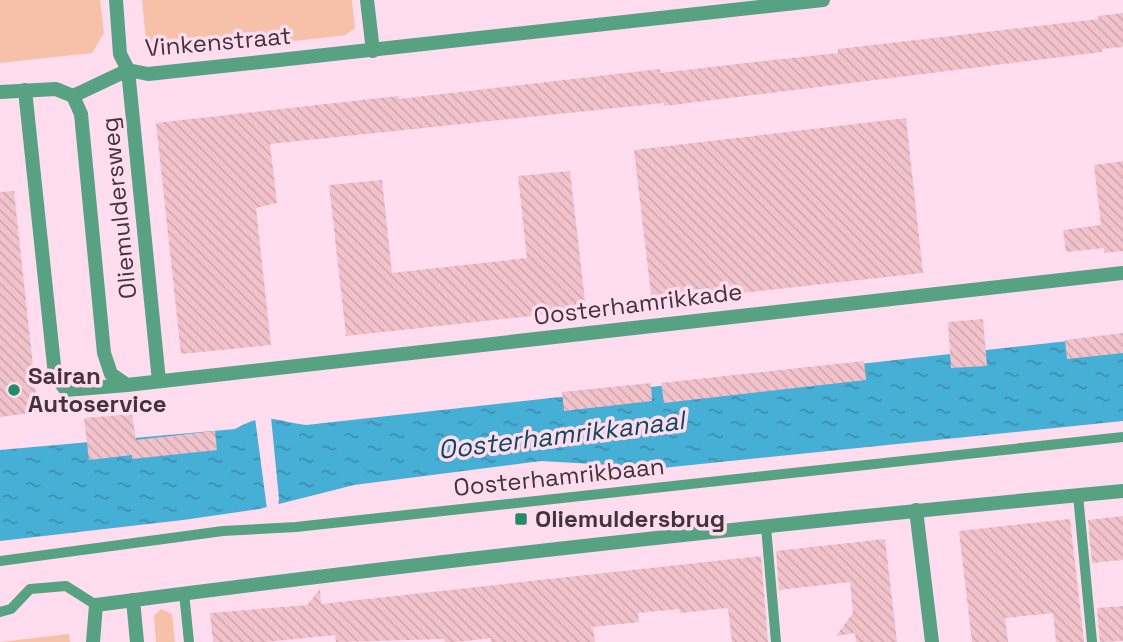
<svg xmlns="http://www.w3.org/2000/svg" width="1123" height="642" viewBox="0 0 1123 642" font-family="'Space Grotesk',sans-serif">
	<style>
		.green { fill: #f7c1a9 }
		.water { fill: url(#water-ripples) }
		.pier { fill: #ffdcee }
		.building { fill: url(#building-back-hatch) }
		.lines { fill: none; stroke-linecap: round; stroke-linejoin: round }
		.service { stroke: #57a283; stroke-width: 10 }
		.minor { stroke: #57a283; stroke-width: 14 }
		.poi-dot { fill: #228b68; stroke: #ffdcee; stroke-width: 2.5 }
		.labels { text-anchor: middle; stroke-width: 7; stroke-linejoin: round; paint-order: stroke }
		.street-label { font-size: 24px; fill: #43333c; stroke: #ffdcee }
		.poi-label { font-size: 24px; font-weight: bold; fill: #43333c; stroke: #ffdcee; text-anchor: start }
		.water-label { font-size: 26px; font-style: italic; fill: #0d495d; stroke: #ffdcee }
	</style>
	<defs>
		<pattern id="water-ripples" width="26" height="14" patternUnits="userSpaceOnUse" patternTransform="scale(1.75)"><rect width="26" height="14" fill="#46afd5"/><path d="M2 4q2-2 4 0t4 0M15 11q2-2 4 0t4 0" fill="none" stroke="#3c8fae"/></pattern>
		<pattern id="building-back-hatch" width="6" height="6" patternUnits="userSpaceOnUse" patternTransform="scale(1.75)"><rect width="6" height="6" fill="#f2c2cb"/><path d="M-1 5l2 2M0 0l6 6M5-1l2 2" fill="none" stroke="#d1a7af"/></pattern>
	</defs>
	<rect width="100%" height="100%" fill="#ffdcee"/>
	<g class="green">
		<polygon points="0,0 100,0 104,33 92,53 0,63"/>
		<polygon points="142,0 352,0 355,28 346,35 156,57 147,50"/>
		<polygon points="161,609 172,614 175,642 156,642 154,616"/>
		<polygon points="69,634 70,642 0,642"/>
	</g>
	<path class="water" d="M1123,335V421L662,468L541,461L354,485L259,509L183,520L0,541V450L235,429C268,411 272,421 306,425Z"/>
	<polygon class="pier" points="271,417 279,499 278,506 267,509 255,418"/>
	<g class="building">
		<polygon points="1123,13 1123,47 1102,49 1102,52 664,106 664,103 270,144 277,203 256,208 271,345 181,354 156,123 398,96 399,99 660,69 660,73 755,62 838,53 838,49 1099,19 1098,16"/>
		<polygon points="906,118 923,273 652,303 634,150"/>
		<polygon points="1123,161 1123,251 1104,253 1104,248 1066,252 1063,230 1101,225 1094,165"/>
		<polygon points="570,171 586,310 346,336 329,185 382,180 392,273 527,258 518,176"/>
		<polygon points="14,191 38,412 0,417 0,192"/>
		<polygon points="983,319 987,366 951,368 948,322"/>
		<polygon points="1123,333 1123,353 1067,359 1065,340"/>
		<polygon points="864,361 866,380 664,403 661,383"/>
		<polygon points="651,383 652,401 564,411 562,392"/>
		<polygon points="132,414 136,440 215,431 217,450 132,459 132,455 89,460 84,418"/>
		<polygon points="1123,516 1123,560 1092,563 1088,520"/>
		<polygon points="1070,519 1084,642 1056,642 1053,613 1005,618 1008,642 972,642 959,531"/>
		<polygon points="885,539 897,642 856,642 855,633 836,636 853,613 850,582 779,590 776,551"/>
		<polygon points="761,556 768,642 732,642 728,608 680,613 679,609 638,613 639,622 593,627 595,642 491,642 491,638 457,642 445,642 444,639 336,642 335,635 266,642 213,642 210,613 307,605 320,589 321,604"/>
		<polygon points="1123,606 1123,641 1100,642 1097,608"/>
	</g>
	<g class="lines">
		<g class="service">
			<polyline points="1078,495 1092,642"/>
			<polyline points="766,527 776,642"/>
			<polyline points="0,561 223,531 296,527 1123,437"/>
			<polyline points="184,593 189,642"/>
			<polyline points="0,612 11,609 30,589 66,586 96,605"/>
		</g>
		<g class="minor">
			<polyline points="116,0 120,54 128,70 159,381"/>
			<polyline points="367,0 373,51"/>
			<polyline points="25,90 55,375 66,390 127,385"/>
			<polyline points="0,92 56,89 73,96"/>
			<polyline points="73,96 81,114 104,353 111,374 127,385 1123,273"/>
			<polyline points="73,96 128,70 148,74 261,62 823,0"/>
			<polyline points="916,510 932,642"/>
			<polyline points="133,600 137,642"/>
			<path d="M93,642L96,605C437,560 780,523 1123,491"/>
		</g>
	</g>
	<g class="poi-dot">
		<circle cx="14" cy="390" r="7"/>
		<rect x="514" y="512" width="14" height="14" rx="3.5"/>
	</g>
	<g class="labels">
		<g class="street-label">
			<text transform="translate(218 42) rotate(-5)" y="8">Vinkenstraat</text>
			<text transform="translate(119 208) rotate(-96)" y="8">Oliemuldersweg</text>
			<text transform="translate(638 304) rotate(-7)" y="8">Oosterhamrikkade</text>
			<text transform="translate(559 477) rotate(-6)" y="8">Oosterhamrikbaan</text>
		</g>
		<g class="poi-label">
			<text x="28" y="384">Sairan<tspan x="28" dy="28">Autoservice</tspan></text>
			<text x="535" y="527">Oliemuldersbrug</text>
		</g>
		<g class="water-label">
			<text transform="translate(561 435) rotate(-7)" y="9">Oosterhamrikkanaal</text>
		</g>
	</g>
</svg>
